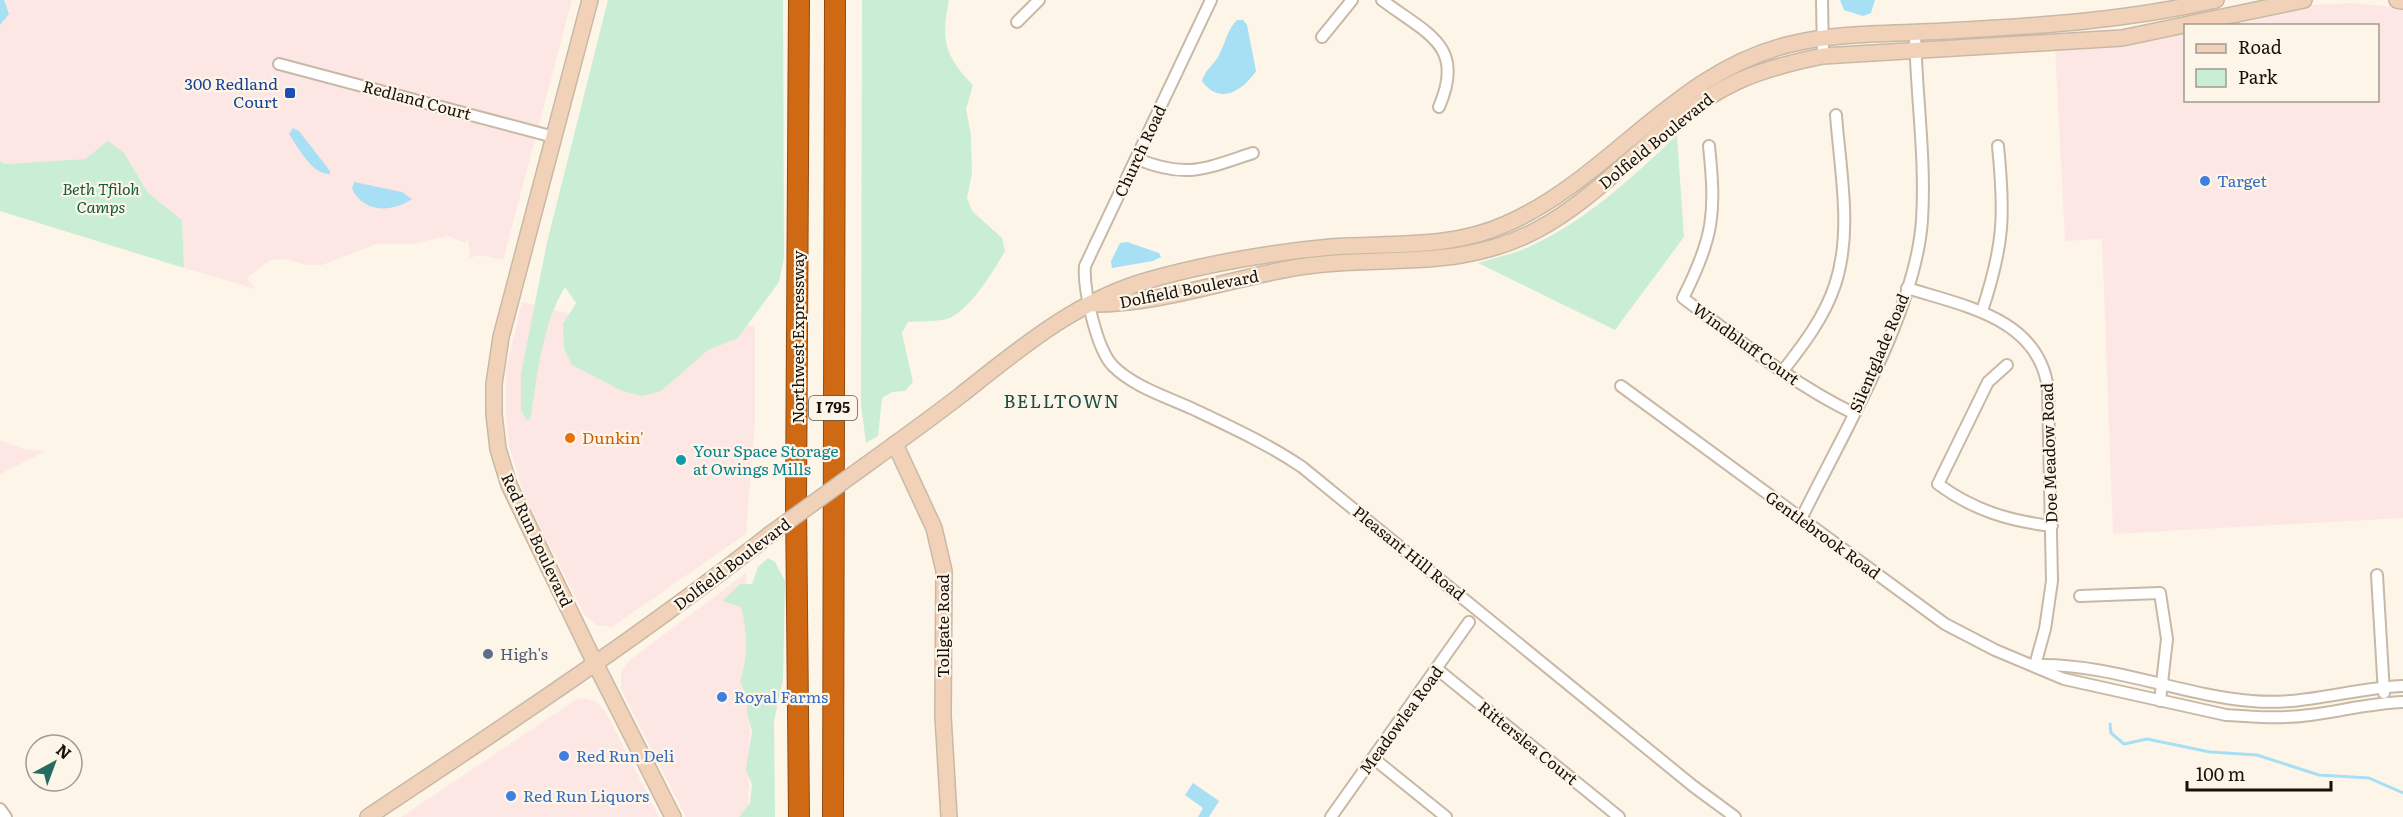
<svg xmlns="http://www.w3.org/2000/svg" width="2403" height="817" viewBox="0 0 2403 817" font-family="Literata,serif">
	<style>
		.commercial { fill: #fde7e4 }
		.green { fill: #c9eed5 }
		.water { fill: #a7dff5 }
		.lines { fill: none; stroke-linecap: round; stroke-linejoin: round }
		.stream { stroke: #a7dff5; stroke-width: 3 }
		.street-casing { stroke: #c8b9a6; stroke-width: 14 }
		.secondary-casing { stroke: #c8b9a6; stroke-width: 18 }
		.highway-casing { stroke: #8f4a10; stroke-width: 22 }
		.street { stroke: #fff; stroke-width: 10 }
		.secondary { stroke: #f1d2b8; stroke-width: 15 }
		.highway { stroke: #d06914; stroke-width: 20 }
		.secondary-bridge-casing { stroke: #c8b9a6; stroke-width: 18; stroke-linecap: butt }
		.secondary-bridge { stroke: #f1d2b8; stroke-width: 15 }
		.transit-dot { fill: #1a4fb4; stroke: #fef5e9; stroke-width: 2 }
		.shop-dot { fill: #3f7fe0; stroke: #fef5e9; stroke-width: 2 }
		.food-dot { fill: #e8710a; stroke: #fef5e9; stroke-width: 2 }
		.culture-dot { fill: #0f9aa8; stroke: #fef5e9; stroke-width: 2 }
		.service-dot { fill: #5c6f8a; stroke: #fef5e9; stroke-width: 2 }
		.labels { text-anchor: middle; stroke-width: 4.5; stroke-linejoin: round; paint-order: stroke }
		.shield { fill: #fef5e9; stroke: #5c554d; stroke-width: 1.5 }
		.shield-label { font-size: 15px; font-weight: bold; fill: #16110a }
		.transit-label { font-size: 16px; fill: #164399; stroke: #fef5e9; text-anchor: end }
		.street-label { font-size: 16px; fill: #16110a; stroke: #fef5e9 }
		.shop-label { font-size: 16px; fill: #366cbe; stroke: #fef5e9; text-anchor: start }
		.park-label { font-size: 16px; font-style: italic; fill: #105c36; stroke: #fef5e9 }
		.food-label { font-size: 16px; fill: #c56008; stroke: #fef5e9; text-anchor: start }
		.culture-label { font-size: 16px; fill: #0d838f; stroke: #fef5e9; text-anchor: start }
		.service-label { font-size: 16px; fill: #4e5e75; stroke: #fef5e9; text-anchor: start }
		.neighbourhood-label { font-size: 18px; letter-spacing: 1.5px; fill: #175048; stroke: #fef5e9 }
	</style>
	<rect width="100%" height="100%" fill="#fef5e9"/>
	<g class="commercial">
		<polygon points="0,0 572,0 503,260 479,255 470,258 468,239 465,243 448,236 412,244 376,244 322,265 307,265 284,259 270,260 247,278 256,289 184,268 182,220 148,193 124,153 85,159 5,164 0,161"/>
		<polygon points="2353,3 2403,8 2403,518 2113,534 2102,239 2065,241 2055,47 2185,30 2186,100 2378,100 2378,26 2207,25 2307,5"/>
		<polygon points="522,302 658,335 755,325 755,421 746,534 612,627 596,625 584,614 525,496 509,446 506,411 506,369"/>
		<polygon points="0,440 24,449 46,451 0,474"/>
		<polygon points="746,573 751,682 748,817 686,817 621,689 621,672 631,659"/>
		<polygon points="583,698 596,701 606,712 659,817 401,817 577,699"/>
	</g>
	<g class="green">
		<path d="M608,0H783L784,257L779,282L738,338L708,350L661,391L642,396L622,391L572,365L564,349L563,324L576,303L565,287C543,322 537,376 531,416L528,421L521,411V374L547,242Z"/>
		<path d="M862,0H949C941,40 944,55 973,85L966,109L971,135L972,173L967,198L972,211L1002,238L1005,251C994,270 969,312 947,319C935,322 920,321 908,322L902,333L913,382L905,391L892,392L882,398L878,436L866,443L861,405Z"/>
		<path d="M1677,135L1684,237L1615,330L1478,263C1497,257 1518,253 1535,244C1588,219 1635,175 1677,135Z"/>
		<polygon points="108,141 124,153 148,193 182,220 184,268 0,211 0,161 5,164 85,159"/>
		<path d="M768,558L775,562L785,581L783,680L774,721L775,817H739L750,803L752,785L746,769L752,731L747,713V696L740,682C748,658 748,632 741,607L722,601L740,584H752L758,567Z"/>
	</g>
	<g class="water">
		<polygon points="0,0 4,0 9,14 0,25"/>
		<polygon points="1840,0 1875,0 1871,13 1863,16 1844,10"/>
		<path d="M1237,20H1243L1247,25L1256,71C1242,92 1219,105 1202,81C1205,71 1210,68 1216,60C1225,47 1226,31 1237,20Z"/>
		<path d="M293,128L299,131L330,171V174C312,175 298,147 289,134Z"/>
		<path d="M354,182L402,192L412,199C391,213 364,213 352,189Z"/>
		<polygon points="1127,242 1159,253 1161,257 1153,261 1112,268 1111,261 1120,243"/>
		<polygon points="1193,783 1219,801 1209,817 1198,817 1203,808 1185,795"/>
	</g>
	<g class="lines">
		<polyline class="stream" points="2110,724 2111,733 2124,744 2147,739 2210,752 2257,755 2319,775 2369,778 2403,793"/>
		<g class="street-casing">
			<g id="street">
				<path d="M1211,0L1085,266C1083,289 1097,350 1113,366C1134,387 1167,397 1193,409C1231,427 1268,444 1302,467L1693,786L1735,817"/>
				<path d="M1382,0C1427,34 1466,45 1439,107"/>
				<polyline points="1822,0 1823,56"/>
				<polyline points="1017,22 1039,0"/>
				<polyline points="1322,37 1352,0"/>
				<polyline points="279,64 554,137"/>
				<path d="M1709,146C1716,213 1714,237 1683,298C1738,339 1791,383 1853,413"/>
				<path d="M1137,159C1187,179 1204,169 1253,153"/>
				<path d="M1907,288C1964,306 2039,318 2048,389L2052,581L2045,629L2035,665"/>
				<path d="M1982,311C2004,245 2005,215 1998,146"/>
				<path d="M2007,365L1988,382L1938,484C1973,510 2009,521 2052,526"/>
				<path d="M1782,372C1803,345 1824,318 1835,285C1853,231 1840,170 1836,115"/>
				<path d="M1621,386L1945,624L1995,650L2064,679L2226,715C2255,717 2282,719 2310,715C2342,711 2371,703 2403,702"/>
				<path d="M1801,519C1842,435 1916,312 1922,220C1926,158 1916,94 1915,32"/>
				<polyline points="2377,575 2384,693"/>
				<polyline points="2080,596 2160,593 2167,639 2160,701"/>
				<path d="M2039,665C2112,664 2180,695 2252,701C2303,706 2352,688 2403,686"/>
				<polyline points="1437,669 1619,817"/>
				<polyline points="1373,758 1446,817"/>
				<polyline points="0,809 6,817"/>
				<polyline points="1331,817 1469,622"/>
			</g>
		</g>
		<g class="secondary-casing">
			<g id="secondary">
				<polyline points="590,0 501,337 494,384 494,414 498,449 509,485 591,655 673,817"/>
				<polyline points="2397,0 2403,1"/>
				<path d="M1094,304C1162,304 1232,278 1299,267C1382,254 1456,272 1535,231C1610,192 1660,118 1736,82C1764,69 1793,62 1823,56L2122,38L2304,0"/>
				<polyline points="895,444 934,528 944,571 943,716 949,817"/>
				<path d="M866,465C898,442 930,419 961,395C1019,349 1077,300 1149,280C1205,264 1274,252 1331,247C1390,243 1451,249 1506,224C1611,178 1675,71 1791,44C1840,32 1894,34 1945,31C2039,26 2124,21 2216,0"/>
				<path d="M368,817C504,726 640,637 769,535"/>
			</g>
		</g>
		<g class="highway-casing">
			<g id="highway">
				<polyline points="799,0 796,502 799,817"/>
				<polyline points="833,817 835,0"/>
			</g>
		</g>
		<use href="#street" class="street"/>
		<use href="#secondary" class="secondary"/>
		<use href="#highway" class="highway"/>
		<g class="secondary-bridge-casing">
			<polyline id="secondary-bridge" points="769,535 866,465"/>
		</g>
		<use href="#secondary-bridge" class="secondary-bridge"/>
	</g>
	<rect class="transit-dot" x="284" y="87" width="12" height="12" rx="3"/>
	<g class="shop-dot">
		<circle cx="2205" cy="181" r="6"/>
		<circle cx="722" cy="697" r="6"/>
		<circle cx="564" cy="756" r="6"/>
		<circle cx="511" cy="796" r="6"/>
	</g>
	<circle class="food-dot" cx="570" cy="438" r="6"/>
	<circle class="culture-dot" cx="681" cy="460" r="6"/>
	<circle class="service-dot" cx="488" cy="654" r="6"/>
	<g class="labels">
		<rect class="shield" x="809" y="396" width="48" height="24" rx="4.5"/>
		<g class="shield-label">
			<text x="833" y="413">I 795</text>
		</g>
		<g class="transit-label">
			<text x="278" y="90">300 Redland<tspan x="278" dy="18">Court</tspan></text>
		</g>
		<g class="street-label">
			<text transform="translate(417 100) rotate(15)" y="6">Redland Court</text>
			<text transform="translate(1656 141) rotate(-39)" y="6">Dolfield Boulevard</text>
			<text transform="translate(1140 151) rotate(-65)" y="6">Church Road</text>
			<text transform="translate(1189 289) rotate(-11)" y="6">Dolfield Boulevard</text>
			<text transform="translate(798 337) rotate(-90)" y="6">Northwest Expressway</text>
			<text transform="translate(1746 344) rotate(36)" y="6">Windbluff Court</text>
			<text transform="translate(1879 353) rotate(-67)" y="6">Silentglade Road</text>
			<text transform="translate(2049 453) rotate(-92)" y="6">Doe Meadow Road</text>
			<text transform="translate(1823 535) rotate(36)" y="6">Gentlebrook Road</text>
			<text transform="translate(537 540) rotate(65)" y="6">Red Run Boulevard</text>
			<text transform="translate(1409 553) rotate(39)" y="6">Pleasant Hill Road</text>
			<text transform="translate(732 564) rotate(-37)" y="6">Dolfield Boulevard</text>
			<text transform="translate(943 626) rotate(-90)" y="6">Tollgate Road</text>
			<text transform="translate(1401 720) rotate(-54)" y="6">Meadowlea Road</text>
			<text transform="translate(1528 743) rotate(39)" y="6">Ritterslea Court</text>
		</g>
		<g class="shop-label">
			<text x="2217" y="187">Target</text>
			<text x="734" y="703">Royal Farms</text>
			<text x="576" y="762">Red Run Deli</text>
			<text x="523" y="802">Red Run Liquors</text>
		</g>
		<g class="park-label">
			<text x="101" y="195">Beth Tfiloh<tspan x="101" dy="18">Camps</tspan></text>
		</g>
		<g class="food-label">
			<text x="582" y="444">Dunkin'</text>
		</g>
		<g class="culture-label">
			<text x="693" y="457">Your Space Storage<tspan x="693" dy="18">at Owings Mills</tspan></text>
		</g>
		<g class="service-label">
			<text x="500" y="660">High's</text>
		</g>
		<g class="neighbourhood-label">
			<text x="1062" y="408">BELLTOWN</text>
		</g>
	</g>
	<rect x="2184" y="24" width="195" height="78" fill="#fef5e9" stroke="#a19a90" stroke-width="1.5"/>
	<rect x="2196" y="44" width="30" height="9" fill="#f1d2b8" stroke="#a19a90" stroke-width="1.5"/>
	<text x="2238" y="54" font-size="18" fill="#16110a">Road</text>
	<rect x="2196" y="69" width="30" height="18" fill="#c9eed5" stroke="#a19a90" stroke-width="1.5"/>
	<text x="2238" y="84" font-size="18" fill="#16110a">Park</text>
	<g transform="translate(54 763) rotate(41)"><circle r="28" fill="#fef5e9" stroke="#a19a90" stroke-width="1.5"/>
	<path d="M0-4.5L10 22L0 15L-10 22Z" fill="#266c62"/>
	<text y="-9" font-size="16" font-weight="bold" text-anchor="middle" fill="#16110a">N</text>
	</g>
	<path d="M2187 781v9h144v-9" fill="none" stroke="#16110a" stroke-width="3"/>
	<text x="2196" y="781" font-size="18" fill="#16110a" stroke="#fef5e9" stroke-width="4.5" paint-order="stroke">100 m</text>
</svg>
